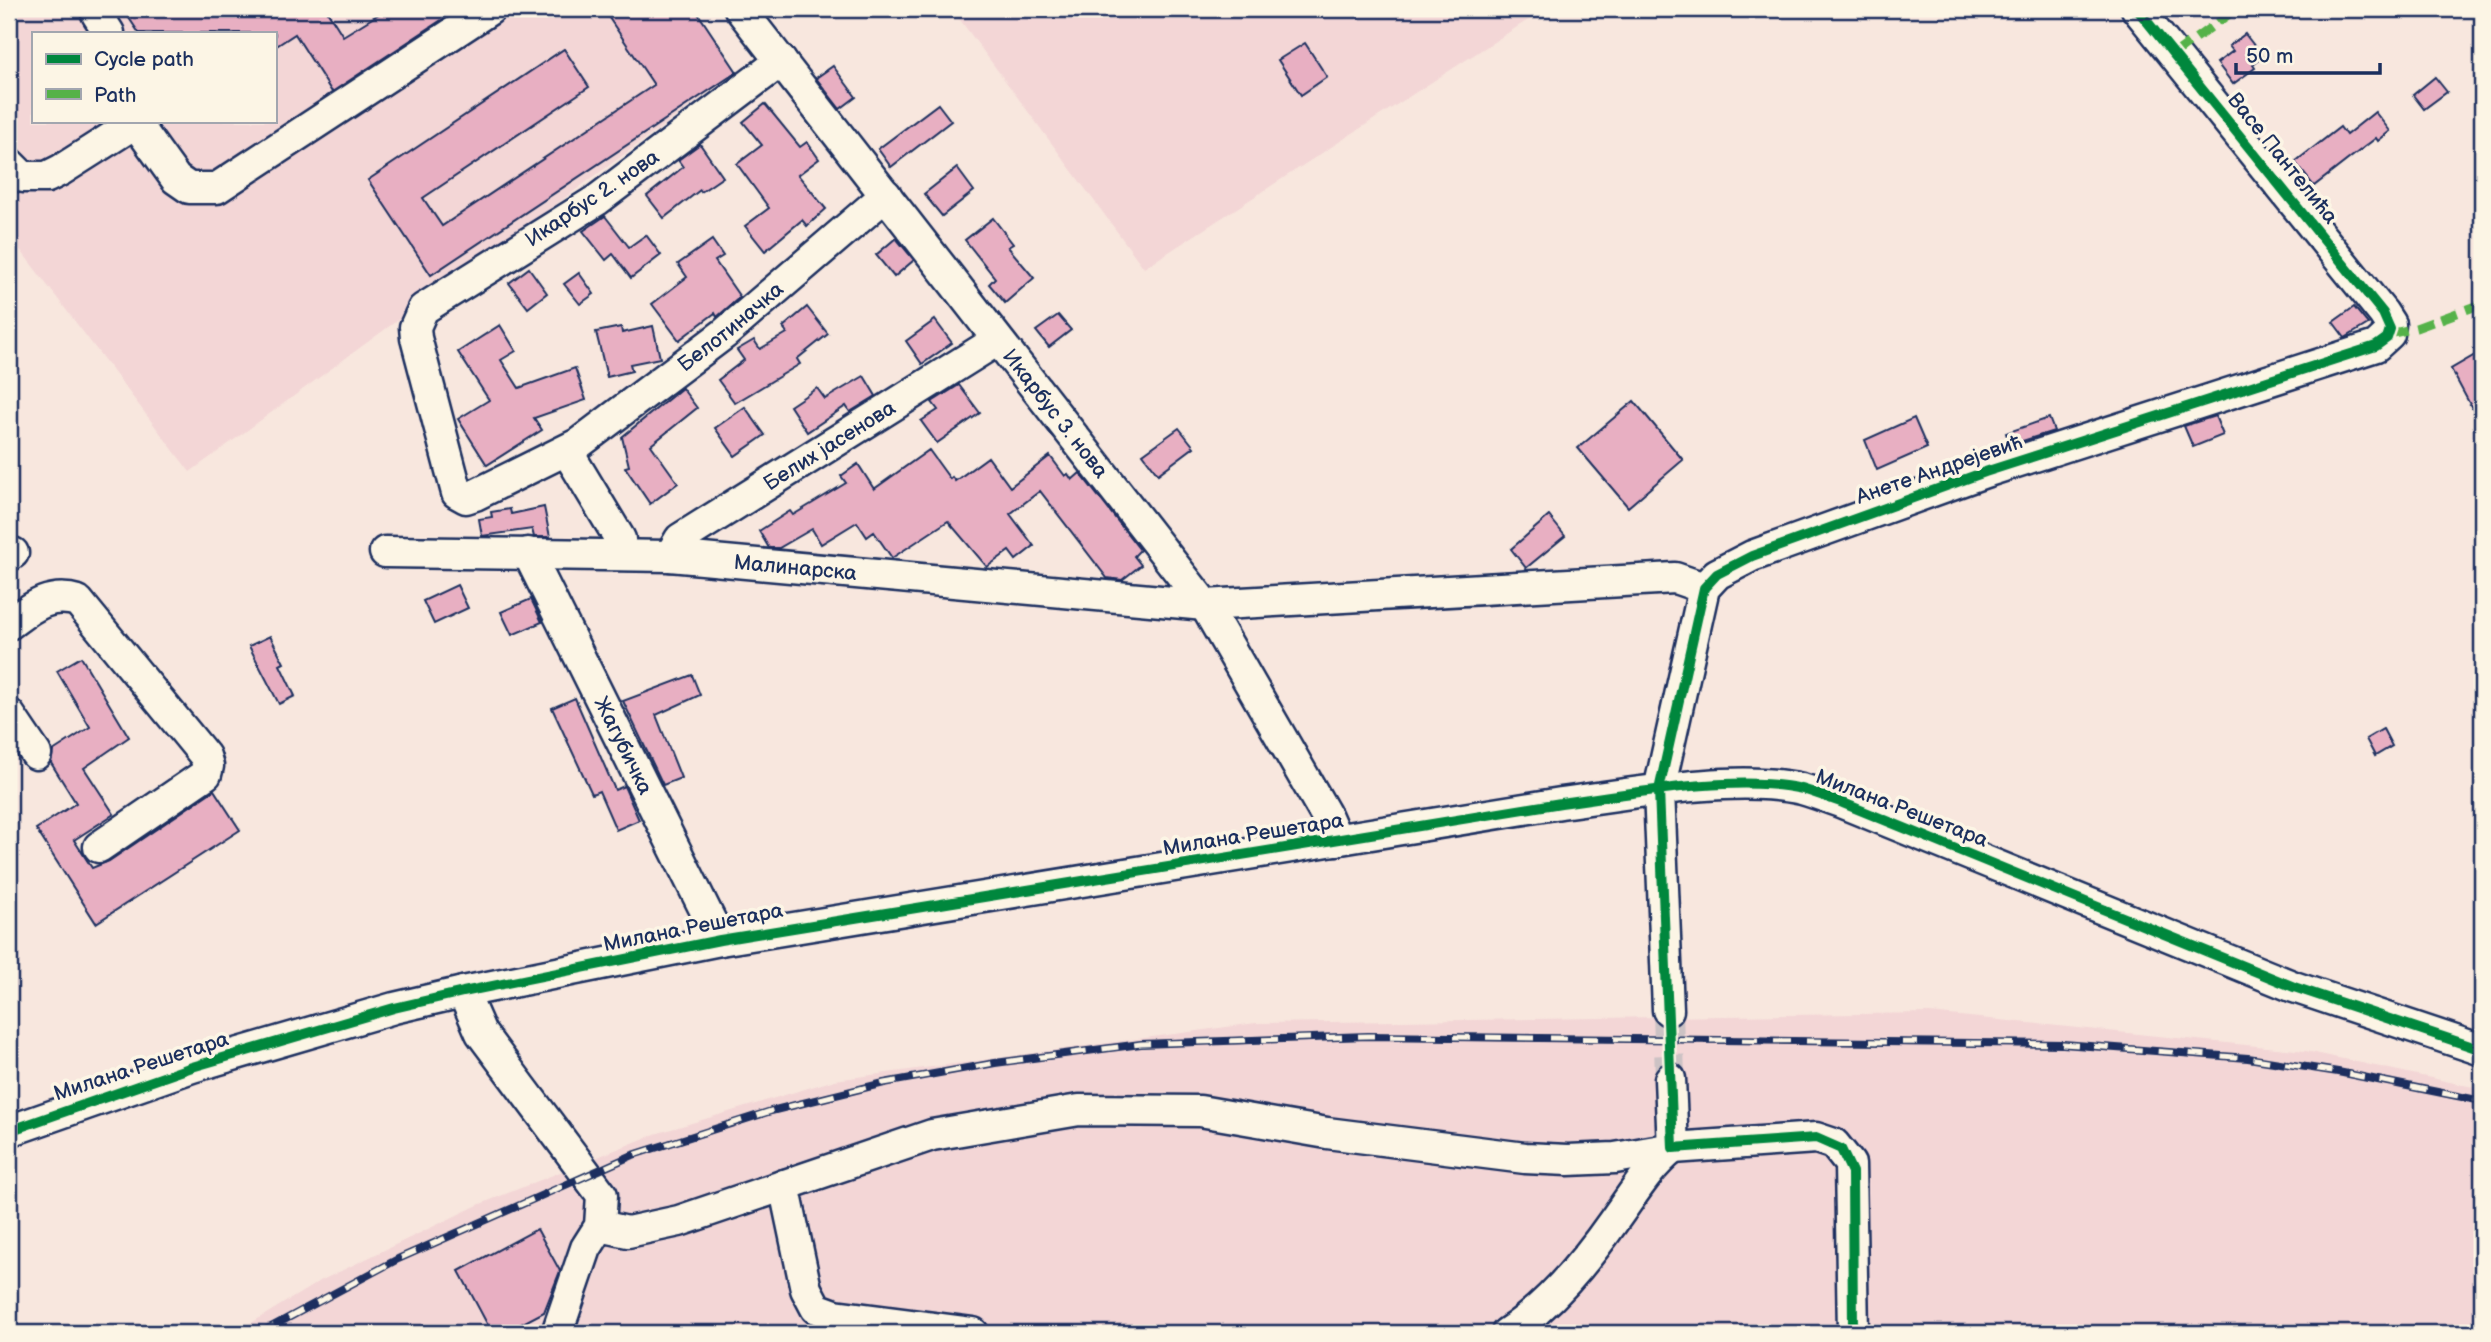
<svg xmlns="http://www.w3.org/2000/svg" width="2491" height="1342" viewBox="0 0 2491 1342" font-family="'Balsamiq Sans',sans-serif">
	<style>
		.built { fill: #f3d6d6; fill-rule: evenodd }
		.building { fill: #e8afc2; stroke: #1b2f5e; stroke-width: 2 }
		.lines { fill: none; stroke-linecap: round; stroke-linejoin: round }
		.minor-tunnel { stroke: #ccc2c4; stroke-width: 30; stroke-dasharray: 30 15; stroke-linecap: butt }
		.minor-casing { stroke: #1b2f5e; stroke-width: 35 }
		.minor { stroke: #fcf5e5; stroke-width: 30 }
		.rail-casing { stroke: #1b2f5e; stroke-width: 8 }
		.rail { stroke: #fcf5e5; stroke-width: 5; stroke-dasharray: 16; stroke-linecap: butt }
		.quiet { stroke: #55b248; stroke-width: 9; stroke-dasharray: 18 9; stroke-linecap: butt }
		.cycleway-casing { stroke: #fcf5e5; stroke-width: 15 }
		.cycleway { stroke: #00873e; stroke-width: 10 }
		.labels { text-anchor: middle; stroke-width: 7; stroke-linejoin: round; paint-order: stroke }
		.street-label { font-size: 21px; fill: #1b2f5e; stroke: #fcf5e5 }
	</style>
	<rect width="100%" height="100%" fill="#f8e7de"/>
	<filter id="ink" filterUnits="userSpaceOnUse"><feTurbulence type="fractalNoise" baseFrequency=".0143" numOctaves="2"/><feDisplacementMap in="SourceGraphic" scale="14" xChannelSelector="R" yChannelSelector="G"/><feConvolveMatrix kernelMatrix="1 2 1 2 8 2 1 2 1" color-interpolation-filters="sRGB"/></filter>
	<g filter="url(#ink)">
		<g class="built">
			<path d="M9,9H695L737,72L190,472L9,235ZM33,33H275V121H33Z"/>
			<polygon points="952,9 1545,9 1144,268"/>
			<polygon points="1930,1013 2306,1051 2482,1089 2482,1333 235,1333 320,1281 478,1205 655,1134 835,1080 1256,1023"/>
		</g>
		<g class="building">
			<polygon points="123,9 326,9 343,36 387,9 458,9 332,92 295,34 275,47 275,33 139,33"/>
			<polygon points="603,9 695,9 737,72 431,275 368,180 564,49 589,87 423,198 442,226 654,85"/>
			<polygon points="2245,34 2263,57 2253,65 2255,68 2233,84 2217,63 2233,51 2229,46"/>
			<polygon points="1305,43 1327,77 1301,95 1278,60"/>
			<polygon points="833,66 856,97 840,109 816,78"/>
			<polygon points="2435,77 2447,92 2424,109 2413,95"/>
			<polygon points="765,104 800,147 807,142 819,159 798,175 826,209 807,226 802,220 765,251 745,226 769,208 737,164 762,145 743,122"/>
			<polygon points="938,104 951,121 891,167 878,149"/>
			<polygon points="2375,112 2390,131 2378,141 2376,138 2314,186 2295,162 2340,127 2346,135"/>
			<polygon points="700,144 723,177 701,192 700,190 664,218 647,196 683,167 678,160"/>
			<polygon points="957,168 974,191 942,216 924,194"/>
			<polygon points="605,216 629,247 646,235 661,255 631,278 613,254 606,260 583,231"/>
			<polygon points="993,218 1013,244 1008,247 1034,278 1005,303 989,284 995,278 965,240"/>
			<polygon points="896,238 914,260 894,277 876,255"/>
			<polygon points="712,240 723,256 715,261 740,297 717,317 715,313 679,340 652,304 687,277 678,264"/>
			<polygon points="529,268 547,293 528,308 509,283"/>
			<polygon points="579,273 594,294 580,304 564,284"/>
			<polygon points="807,307 828,334 797,359 800,364 735,403 718,380 744,360 737,350 754,340 760,349 787,333 783,327"/>
			<polygon points="2354,307 2368,324 2345,338 2333,322"/>
			<polygon points="1058,315 1071,330 1049,347 1036,331"/>
			<polygon points="935,320 952,343 922,364 906,341"/>
			<polygon points="500,325 516,351 501,360 519,388 575,368 586,400 534,418 542,430 487,465 458,419 489,400 458,352"/>
			<polygon points="653,326 660,358 630,364 632,371 607,377 596,332 621,327 622,333"/>
			<polygon points="2482,351 2482,427 2451,369"/>
			<polygon points="864,376 876,396 850,412 846,406 807,432 790,406 817,388 825,399"/>
			<polygon points="959,385 980,413 937,443 921,421 938,410 932,402"/>
			<polygon points="682,388 697,408 651,445 678,483 650,504 625,467 629,466 622,437"/>
			<polygon points="1634,401 1683,460 1628,507 1578,448"/>
			<polygon points="745,407 765,435 735,456 715,428"/>
			<polygon points="2215,416 2223,435 2193,447 2184,426"/>
			<polygon points="1914,418 1927,448 1877,470 1865,440"/>
			<polygon points="2049,418 2054,431 2010,445 2006,433"/>
			<polygon points="1179,428 1194,447 1158,474 1143,454"/>
			<polygon points="929,450 950,479 952,477 955,481 988,457 1010,487 1050,456 1065,476 1068,474 1072,480 1080,473 1140,550 1134,556 1141,565 1122,580 1107,578 1040,491 1010,514 1034,546 1016,560 1009,551 987,567 948,521 892,558 874,532 867,537 857,522 821,544 812,529 779,548 769,548 759,531 790,511 793,515 846,483 841,476 858,464 874,489"/>
			<polygon points="544,507 550,537 534,537 532,529 482,536 479,519 492,517 491,512 510,509 511,514"/>
			<polygon points="1549,516 1565,536 1526,568 1511,549"/>
			<polygon points="457,585 468,608 434,624 423,601"/>
			<polygon points="531,599 542,622 512,635 501,612"/>
			<polygon points="270,636 284,663 280,665 295,696 279,704 249,646"/>
			<polygon points="81,657 129,737 84,768 114,814 74,840 92,868 109,861 214,790 240,830 96,923 36,829 76,803 51,763 53,751 90,727 57,671"/>
			<polygon points="692,675 700,695 656,715 681,778 663,785 623,701"/>
			<polygon points="575,698 615,790 624,786 639,820 616,830 599,791 592,794 552,708"/>
			<polygon points="2383,729 2392,746 2375,756 2366,739"/>
			<polygon points="537,1229 560,1271 544,1312 504,1333 492,1333 459,1271"/>
		</g>
		<g class="lines">
			<polyline class="minor-tunnel" points="1668,1010 1670,1079"/>
			<g class="minor-casing">
				<g id="minor">
					<path id="s1" d="M740,9L1205,605L1327,817L1337,840"/>
					<polyline points="97,14 109,33"/>
					<path id="s2" d="M781,61L597,200L423,309L415,327L416,338L457,493L466,498L475,495L578,444L724,334L886,195"/>
					<polyline points="135,122 176,179 189,188 217,188 490,9"/>
					<polyline points="9,163 23,177 47,177 61,170 138,121"/>
					<polyline points="567,451 620,539 619,554"/>
					<path id="s3" d="M385,552L670,556L1205,605L1675,578L1704,588"/>
					<path id="s4" d="M528,553L720,940"/>
					<polyline points="9,556 13,553"/>
					<path id="s5" d="M670,556L680,539L996,341"/>
					<path d="M9,624C31,608 49,592 78,601L205,756L208,766L206,774L99,847"/>
					<polyline points="9,714 36,754"/>
					<polyline points="463,992 481,1033 602,1195 600,1226 586,1248 557,1333"/>
					<polyline points="1668,1010 1659,790 1704,588 1717,574 1752,556 1985,472 2376,346 2389,334 2390,324 2383,313 2137,9"/>
					<polyline points="1670,1079 1673,1148"/>
					<path d="M9,1131L192,1067L394,1008L463,992L720,940L1561,803C1628,794 1737,774 1802,789C1816,793 1829,798 1843,803L2294,987L2482,1050"/>
					<polyline points="784,1185 806,1289 816,1308 835,1315 973,1333"/>
					<polyline points="600,1226 628,1232 679,1221 932,1135 1079,1110 1200,1111 1327,1133 1525,1158 1568,1160 1615,1158 1673,1148 1816,1138 1834,1144 1850,1164 1853,1333"/>
					<path d="M1507,1333C1550,1305 1585,1262 1615,1219C1634,1193 1648,1168 1673,1148"/>
				</g>
			</g>
			<use href="#minor" class="minor"/>
			<g class="rail-casing">
				<polyline id="rail" points="260,1333 398,1259 633,1155 771,1111 884,1083 995,1063 1141,1044 1368,1036 2063,1044 2248,1058 2338,1072 2482,1101"/>
			</g>
			<use href="#rail" class="rail"/>
			<g class="quiet">
				<polyline points="2174,54 2236,9"/>
				<polyline points="2389,334 2416,328 2482,304"/>
			</g>
			<g class="cycleway-casing">
				<g id="cycleway">
					<path d="M9,1131L192,1067L394,1008L463,992L720,940L1561,803C1628,794 1737,774 1802,789C1816,793 1829,798 1843,803L2294,987L2482,1050"/>
					<polyline points="1853,1333 1852,1172 1841,1149 1816,1138 1673,1148 1659,790 1704,588 1717,574 1752,556 1985,472 2376,346 2387,338 2390,329 2383,313 2137,9"/>
				</g>
			</g>
			<use href="#cycleway" class="cycleway"/>
		</g>
	</g>
	<g class="labels">
		<g class="street-label">
			<text transform="translate(2283 158) rotate(51)" y="7">Васе Пантелића</text>
			<text transform="translate(592 198) rotate(-34)" y="7">Икарбус 2. нова</text>
			<text dy="7" stroke="none"><textPath href="#s2" startOffset="954">Белотиначка</textPath></text>
			<text dy="7" stroke="none"><textPath href="#s1" startOffset="513">Икарбус 3. нова</textPath></text>
			<text dy="7" stroke="none"><textPath href="#s5" startOffset="196">Белих јасенова</textPath></text>
			<text transform="translate(1939 469) rotate(-19)" y="7">Анете Андрејевић</text>
			<text dy="7" stroke="none"><textPath href="#s3" startOffset="411">Малинарска</textPath></text>
			<text dy="7" stroke="none"><textPath href="#s4" startOffset="215">Жагубичка</textPath></text>
			<text transform="translate(1902 808) rotate(21)" y="7">Милана Решетара</text>
			<text transform="translate(1253 834) rotate(-9)" y="7">Милана Решетара</text>
			<text transform="translate(693 927) rotate(-11)" y="7">Милана Решетара</text>
			<text transform="translate(141 1066) rotate(-18)" y="7">Милана Решетара</text>
		</g>
	</g>
	<rect width="2491" height="1342" fill="none" stroke="#fcf5e5" stroke-width="35"/>
	<rect x="18" y="18" width="2456" height="1307" fill="none" stroke="#1b2f5e" stroke-width="2.5" filter="url(#ink)"/>
	<rect x="32" y="32" width="245" height="91" fill="#fcf5e5" stroke="#a2a6af" stroke-width="2"/>
	<rect x="46" y="54" width="35" height="10" fill="#00873e" stroke="#a2a6af" stroke-width="2"/>
	<text x="94" y="66" font-size="21" fill="#1b2f5e">Cycle path</text>
	<rect x="46" y="89" width="35" height="10" fill="#55b248" stroke="#a2a6af" stroke-width="2"/>
	<text x="94" y="102" font-size="21" fill="#1b2f5e">Path</text>
	<path d="M2236 63v10h144v-10" fill="none" stroke="#1b2f5e" stroke-width="3.5"/>
	<text x="2246" y="63" font-size="21" fill="#1b2f5e" stroke="#fcf5e5" stroke-width="5" paint-order="stroke">50 m</text>
</svg>
